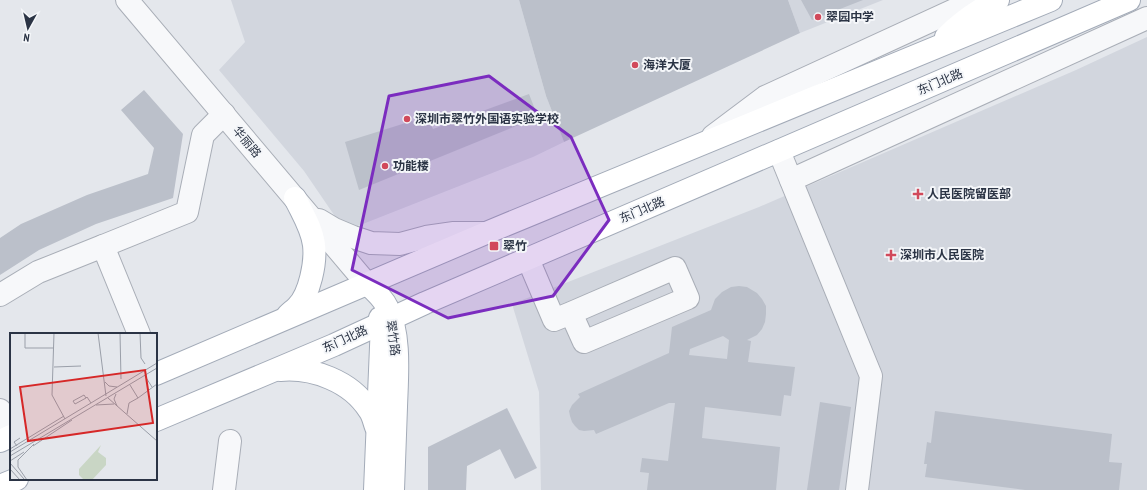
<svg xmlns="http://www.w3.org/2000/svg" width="1147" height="490" viewBox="0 0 1147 490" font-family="'PT Sans Narrow','Noto Sans SC',sans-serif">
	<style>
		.built { fill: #d2d6de }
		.building { fill: #bbc0ca; fill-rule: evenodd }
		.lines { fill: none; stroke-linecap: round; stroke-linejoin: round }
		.minor-casing { stroke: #a9aeb7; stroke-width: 24 }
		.major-casing { stroke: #a3abb8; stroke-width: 24 }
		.minor { stroke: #f7f8fa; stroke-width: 22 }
		.major { stroke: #fff; stroke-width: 22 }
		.marked { fill: #7b2cbf; fill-opacity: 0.2; stroke: #7b2cbf; stroke-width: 3; stroke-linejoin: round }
		.poi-dot { fill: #d1495b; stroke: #f4f6f9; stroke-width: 1.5 }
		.labels { text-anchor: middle; stroke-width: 4; stroke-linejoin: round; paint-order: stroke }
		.poi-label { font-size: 12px; font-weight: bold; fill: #2b3445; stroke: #f4f6f9; text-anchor: start }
		.street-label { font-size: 12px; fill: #2b3445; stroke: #f4f6f9 }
		.inset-road { fill: none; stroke: #9a9fa9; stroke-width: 1 }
		.view { fill: #d62828; fill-opacity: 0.15; stroke: #d62828; stroke-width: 2 }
		.inset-edge { fill: none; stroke: #2b3445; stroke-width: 2 }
	</style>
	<rect width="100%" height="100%" fill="#e4e7ec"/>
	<g class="built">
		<polygon points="231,0 519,0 546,96 564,142 533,157 345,231 304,171 219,70 245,42"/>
		<polygon points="788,0 883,0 800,33"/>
		<polygon points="1147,37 1147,490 541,490 539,392 512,304 759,207 1076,70"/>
	</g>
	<g class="building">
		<polygon points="519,0 788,0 800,33 564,142 546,96"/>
		<polygon points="801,0 863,0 812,20"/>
		<polygon points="144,90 183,134 173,198 96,224 39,250 0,275 0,238 21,224 87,195 148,174 154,148 121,110"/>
		<polygon points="529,94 538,117 359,190 345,142 412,121 419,125 429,121 433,129"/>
		<path d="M739,286L747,287L757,293L762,299L766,306V314L765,322L762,329L757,335L747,340L751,341L748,362L795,367L791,396L784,395L781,416L705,407L702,438L780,447L776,490H647L649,473L640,472L642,458L668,461L675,403H669L596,434L594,430L584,431L579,430L575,426L572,422L570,416L569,411L572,405L580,397L578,394L669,353L672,327L711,310L715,299L722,292L731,287ZM723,336L729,340L727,359L689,355L690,349Z"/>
		<polygon points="820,402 851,407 839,490 807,490"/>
		<polygon points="507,408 537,468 515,479 500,449 467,466 466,490 428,490 428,447"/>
		<polygon points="935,411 1112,434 1109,462 1122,463 1119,490 1025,490 925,477 927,464 924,464 927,442 931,443"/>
	</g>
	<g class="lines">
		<g class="minor-casing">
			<g id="minor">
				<polyline points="127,0 367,284"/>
				<polyline points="713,136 765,97 976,0"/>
				<polyline points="779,151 871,376 857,490"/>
				<polyline points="791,180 1147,18"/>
				<polyline points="319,220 334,229 353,237 371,243 400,244 426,237 454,233 486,233"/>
				<polyline points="103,246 187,212 203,135 224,114"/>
				<polyline points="528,259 554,320 571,313 675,268 688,298 584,342 571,313"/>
				<polyline points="0,295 38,272 103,246 139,334"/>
				<polyline points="0,410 11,433"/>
				<polyline points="224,490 230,441"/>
			</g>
		</g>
		<g class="major-casing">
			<g id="major">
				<path d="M946,37C962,21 978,10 998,0"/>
				<path d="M367,284C374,290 383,298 387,307C401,335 397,376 396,407C395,435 394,462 393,490"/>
				<path d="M288,315C291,312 294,310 297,307C310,294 316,262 314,245C312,228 302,213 295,198"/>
				<path d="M280,370C312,367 351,381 369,410C373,415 374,422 376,427"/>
				<polyline points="156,374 486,233 1051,0"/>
				<polyline points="156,420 334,345 425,303 1129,0"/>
				<polyline points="0,441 11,436"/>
				<polyline points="0,486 17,479"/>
				<polyline points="375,490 382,323 380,318"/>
			</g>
		</g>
		<use href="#minor" class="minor"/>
		<use href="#major" class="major"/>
	</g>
	<path class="marked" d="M489,76L571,137L609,220L553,296L448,318L352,270L389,96Z"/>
	<g class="poi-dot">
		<circle cx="818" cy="17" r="4"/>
		<circle cx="635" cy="65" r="4"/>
		<circle cx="407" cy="119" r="4"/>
		<circle cx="385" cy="166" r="4"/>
		<path d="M916 188h4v4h4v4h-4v4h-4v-4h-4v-4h4z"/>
		<rect x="489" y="241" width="10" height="10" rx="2"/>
		<path d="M889 249h4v4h4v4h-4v4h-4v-4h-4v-4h4z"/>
	</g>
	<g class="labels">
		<g class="poi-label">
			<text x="826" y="21">翠园中学</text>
			<text x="643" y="69">海洋大厦</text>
			<text x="415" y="123">深圳市翠竹外国语实验学校</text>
			<text x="393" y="170">功能楼</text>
			<text x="927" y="198">人民医院留医部</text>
			<text x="503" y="250">翠竹</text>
			<text x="900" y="259">深圳市人民医院</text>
		</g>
		<g class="street-label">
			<text transform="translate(940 82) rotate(-23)" y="4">东门北路</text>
			<text transform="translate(247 142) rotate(50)" y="4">华丽路</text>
			<text transform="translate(642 210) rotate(-23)" y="4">东门北路</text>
			<text transform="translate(393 338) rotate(82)" y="4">翠竹路</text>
			<text transform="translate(345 339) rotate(-24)" y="4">东门北路</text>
		</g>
	</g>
	<g transform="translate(10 333)">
		<rect width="147" height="147" fill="#e4e7ec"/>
		<path d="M91,112L88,119L96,125V132L82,147L73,146L69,142V136Z" fill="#c9d6c5"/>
		<path class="inset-road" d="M15,0V15H44M44,0L42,62L55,86M88,0L96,63M110,0L111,46M130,0L131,25L135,31M44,34L71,33M135,43L142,54M95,49L99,53L107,54M120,52L128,65L147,51M106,61L104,66L107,73M76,65L74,62L63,68L65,71L76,65L77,64L81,70M98,65L147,108M86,72L104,71M117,81L119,70L128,65M7,113L4,109L10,105M23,113L62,87M0,116L54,83M0,119L147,30M0,123L147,35M0,128L14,119M0,130L14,146M0,136L10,147M17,147L8,134V127L24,111"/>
		<path class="view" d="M135,37L143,90L18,108L10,54Z"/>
		<rect width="147" height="147" class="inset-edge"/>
	</g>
	<g transform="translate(28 28) rotate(188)" stroke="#f4f6f9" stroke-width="3" paint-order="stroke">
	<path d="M0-3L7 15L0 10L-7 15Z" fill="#2b3445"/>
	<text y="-6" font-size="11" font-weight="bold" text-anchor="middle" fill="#2b3445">N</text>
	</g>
</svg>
